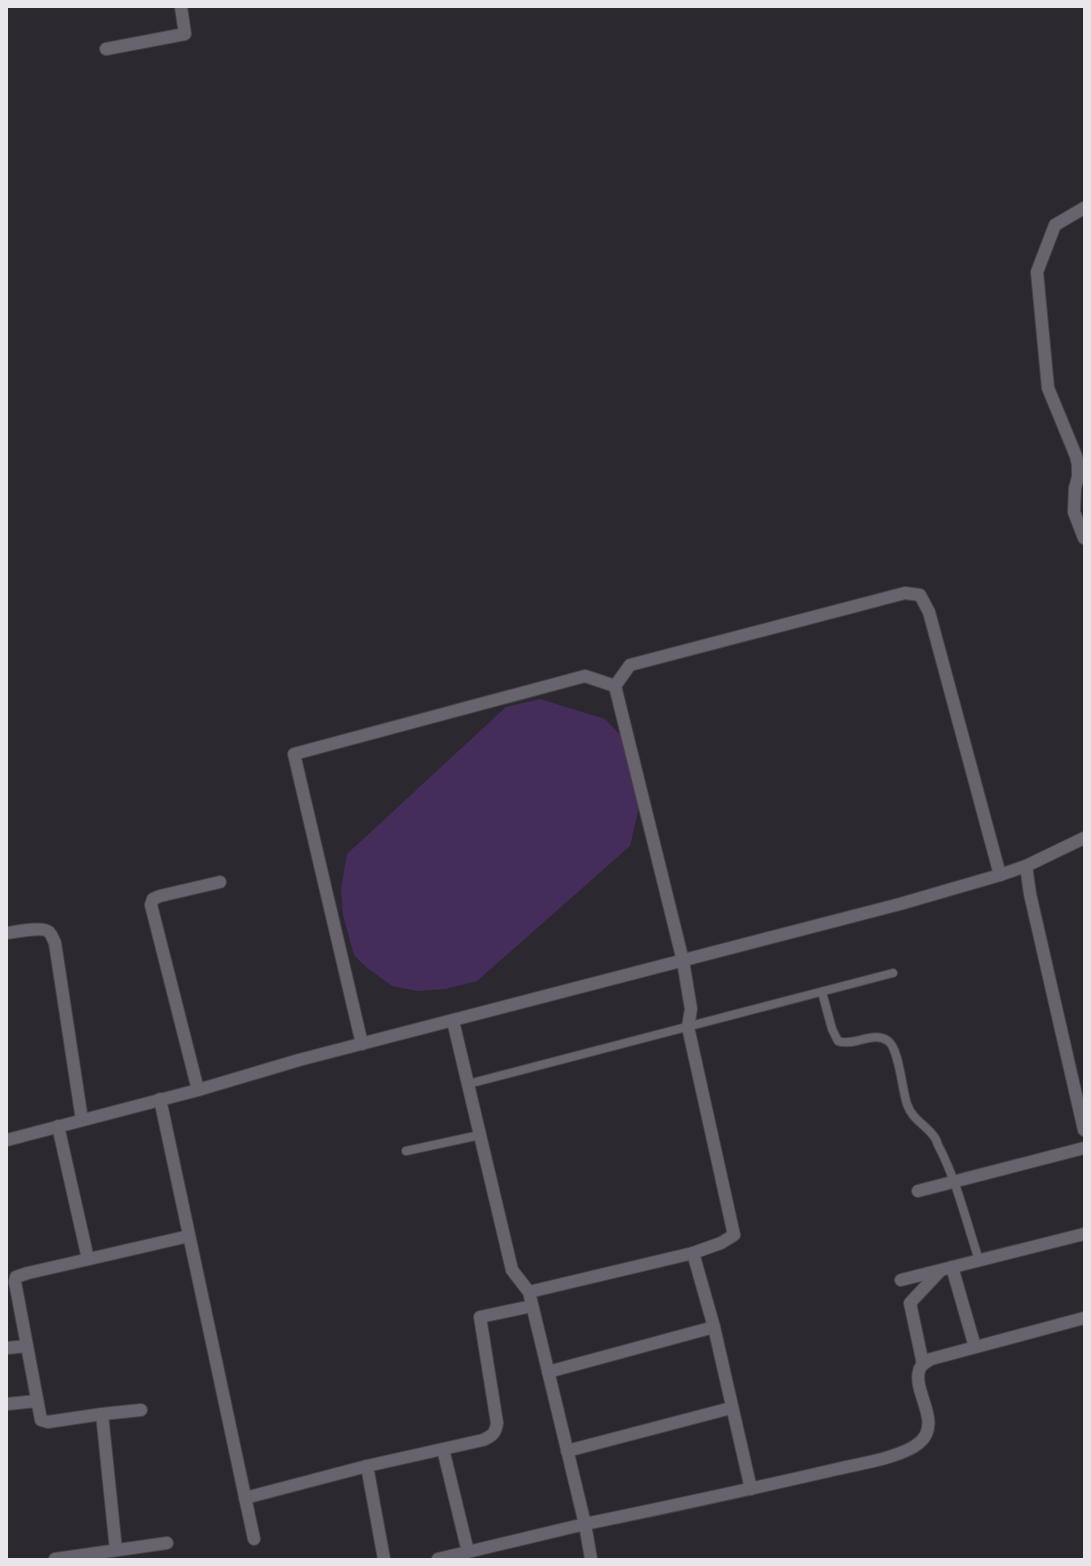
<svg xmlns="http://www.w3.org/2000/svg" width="1091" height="1566" viewBox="0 0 1091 1566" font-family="'PT Serif',serif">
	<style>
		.green { fill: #452d5b }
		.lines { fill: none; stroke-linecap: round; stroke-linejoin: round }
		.service-casing { stroke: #47444a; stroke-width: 10 }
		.minor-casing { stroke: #47444a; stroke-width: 14 }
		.tertiary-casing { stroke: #47444a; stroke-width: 14 }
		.service { stroke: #68646d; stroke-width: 8 }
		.minor { stroke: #68646d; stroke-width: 12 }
		.tertiary { stroke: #68646d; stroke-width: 12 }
	</style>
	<rect width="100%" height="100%" fill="#2b282f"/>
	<polygon class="green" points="540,699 605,719 624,739 639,807 630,846 477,981 446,989 417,991 392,986 366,967 354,955 343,915 341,889 347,854 506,707"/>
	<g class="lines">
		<g class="service-casing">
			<g id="service">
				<path d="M822,992L832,1029L838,1041C853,1047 874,1030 888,1041C899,1048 902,1090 907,1104C912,1119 923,1123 932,1134C935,1137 937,1141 938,1145C957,1181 966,1221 979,1260"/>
				<polyline points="468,1084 893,973"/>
				<polyline points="406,1151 480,1135"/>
			</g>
		</g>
		<g class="minor-casing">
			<g id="minor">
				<polyline points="106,49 185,34 181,7"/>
				<polyline points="1084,208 1055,225 1037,272 1048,388 1076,456 1078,465 1078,477 1075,488 1074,512 1084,538"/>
				<polyline points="1026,866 1030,894 1084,1130"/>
				<path d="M7,933C16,932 42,926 49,932C52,935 53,939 55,943L82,1120"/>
				<path d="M453,1021L512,1270L529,1292L585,1524C668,1507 751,1489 833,1470C857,1464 901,1458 919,1443C943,1423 913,1393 919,1371C920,1365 926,1362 931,1359L1084,1318"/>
				<polyline points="362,1044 294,754 585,676 615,686"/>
				<polyline points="198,1090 151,905 153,899 160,896 220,882"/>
				<polyline points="160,1099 254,1539"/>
				<polyline points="58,1126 88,1259"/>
				<polyline points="918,1191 1084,1148"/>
				<polyline points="693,1253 714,1327 751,1489"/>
				<polyline points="952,1267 975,1347"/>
				<polyline points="901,1280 1084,1234"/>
				<polyline points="529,1292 693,1253 721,1243 734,1235 688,1027 691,1009 683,961 615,686 630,665 905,593 920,595 929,612 1000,875"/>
				<polyline points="7,1348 27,1346"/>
				<polyline points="923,1364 910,1303 940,1271"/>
				<polyline points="548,1372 714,1327"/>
				<polyline points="7,1404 37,1401"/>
				<polyline points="141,1410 102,1414 48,1422 41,1420 15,1282 16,1277 28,1273 189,1236"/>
				<polyline points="102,1414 116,1550"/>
				<polyline points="443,1449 468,1552"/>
				<polyline points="567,1451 731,1408"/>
				<polyline points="367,1466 384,1559"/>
				<path d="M245,1498L367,1466L483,1440C492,1436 496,1433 497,1423L480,1317L532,1306"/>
				<polyline points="55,1559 167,1543"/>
				<polyline points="438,1559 585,1524 591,1559"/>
			</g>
		</g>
		<g class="tertiary-casing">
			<polyline id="tertiary" points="7,1140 198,1090 299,1060 900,904 1000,875 1026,866 1084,838"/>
		</g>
		<use href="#service" class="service"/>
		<use href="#minor" class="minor"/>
		<use href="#tertiary" class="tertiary"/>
	</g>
	<rect width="1091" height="1566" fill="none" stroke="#e9e6eb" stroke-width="16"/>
</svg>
